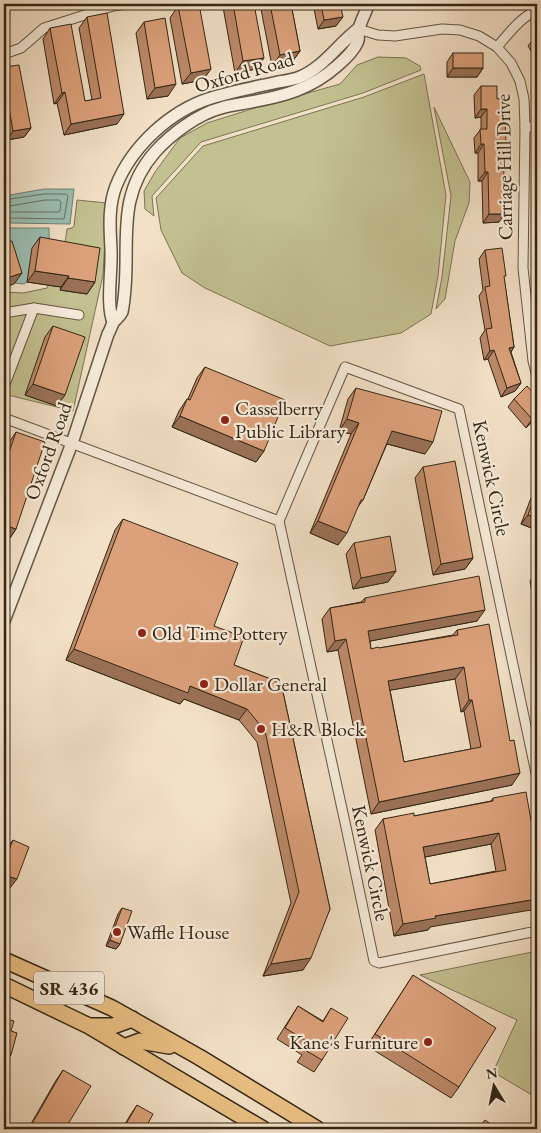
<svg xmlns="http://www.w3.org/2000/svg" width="541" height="1133" viewBox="0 0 541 1133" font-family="'EB Garamond',serif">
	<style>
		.green { fill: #c3c191; stroke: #7b7453 }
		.water { fill: #9bbeb3; stroke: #718174 }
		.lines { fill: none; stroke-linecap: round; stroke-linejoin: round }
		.shore { stroke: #677264; stroke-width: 1 }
		.minor-casing { stroke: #635542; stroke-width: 11 }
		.tertiary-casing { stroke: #635542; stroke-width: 14 }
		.primary-casing { stroke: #332615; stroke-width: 18 }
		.minor { stroke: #f7ecdb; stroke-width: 9 }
		.tertiary { stroke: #f7ecdb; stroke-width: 11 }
		.primary { stroke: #eac084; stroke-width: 15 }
		.wall { fill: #bd8a6a; stroke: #332615; fill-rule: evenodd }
		.shaded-wall { fill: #9a7156; stroke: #332615 }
		.building { fill: #dca17b; stroke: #332615; fill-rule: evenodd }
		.poi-dot { fill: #8f2418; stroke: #f7ecdb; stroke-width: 2 }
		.labels { text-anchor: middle; stroke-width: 4.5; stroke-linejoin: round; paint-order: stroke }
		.shield { fill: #f7ecdb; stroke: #6e6150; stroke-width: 1 }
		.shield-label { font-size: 19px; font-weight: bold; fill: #332615 }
		.street-label { font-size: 20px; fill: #332615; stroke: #f7ecdb }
		.poi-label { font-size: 20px; fill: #332615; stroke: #f7ecdb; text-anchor: start }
	</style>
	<rect width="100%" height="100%" fill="#f3e1c7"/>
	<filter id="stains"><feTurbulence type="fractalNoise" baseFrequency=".004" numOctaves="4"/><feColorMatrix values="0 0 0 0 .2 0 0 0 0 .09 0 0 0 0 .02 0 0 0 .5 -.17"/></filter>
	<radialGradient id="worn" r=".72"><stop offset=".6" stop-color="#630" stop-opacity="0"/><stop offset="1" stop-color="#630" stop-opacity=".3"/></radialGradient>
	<g class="green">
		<polygon points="378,57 406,58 420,66 421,70 363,93 201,142 152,196 154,216 145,209 144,191 155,172 180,138 207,123 258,107 340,84 357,65"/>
		<polygon points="424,74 446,195 438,276 431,314 401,333 330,346 205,288 182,273 161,230 156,198 203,146 364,97"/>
		<polygon points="434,107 470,182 469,203 455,241 445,299 436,309 442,277 451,196"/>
		<polygon points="77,200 107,203 103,275 73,411 4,394 4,292 23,293 47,288 63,256 67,229 72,228 74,226"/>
		<polygon points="537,951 537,1098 493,1072 517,1020 420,975"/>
	</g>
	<g class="water">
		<polygon points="44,189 74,189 70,224 10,223 4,225 4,196"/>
		<polygon points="11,228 49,228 50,268 24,284 4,282 4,230"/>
	</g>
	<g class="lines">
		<g class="shore">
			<polyline points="4,200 44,194 66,194 68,196 64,219 10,218 4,220"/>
			<polyline points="4,207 45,200 59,200 61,202 60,211 58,212 10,212 4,213"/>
		</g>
		<g class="minor-casing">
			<g id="minor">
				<polyline points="358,29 378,35 395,36 442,29 460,30 479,36 497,47 511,63 520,81 524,99 525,127 523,268 533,361 537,377"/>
				<path d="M497,47C509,33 520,18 537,10"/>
				<polyline points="4,54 21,48 44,28 113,6 127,4"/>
				<polyline points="525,127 537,127"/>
				<polyline points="4,313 34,308 79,315"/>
				<polyline points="4,387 34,308"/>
				<polyline points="4,418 279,521 346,827 374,961 379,963 537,931"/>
				<polyline points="279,521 345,367 459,409 537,778"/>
			</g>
		</g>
		<g class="tertiary-casing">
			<g id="tertiary">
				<path d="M113,322C106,304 112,271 111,250C110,229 108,206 116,186C132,146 170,111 211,98C233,91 256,87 278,82C285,81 293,80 300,77C324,67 338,44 358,29"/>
				<path d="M4,621L72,443L108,334C110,331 111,327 113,323C115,319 120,317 122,312C134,253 111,202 155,152C171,134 198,114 221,108C231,105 241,104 251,102C284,96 311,89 337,66C344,60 353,52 357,43C360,39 357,33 359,29C361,20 366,13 368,4"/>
			</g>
		</g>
		<g class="primary-casing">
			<g id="primary">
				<polyline points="4,960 112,1008 199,1057 317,1129"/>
				<polyline points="4,985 89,1026 263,1129"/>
				<polyline points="91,1026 113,1026 132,1019"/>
				<polyline points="124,1047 140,1041 169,1046"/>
			</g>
		</g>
		<use href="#minor" class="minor"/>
		<use href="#tertiary" class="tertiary"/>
		<use href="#primary" class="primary"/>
	</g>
	<g class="wall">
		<polygon points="225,4 254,4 256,69 235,73 223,7"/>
		<polygon points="260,4 291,4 300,51 292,62 272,66"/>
		<polygon points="313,4 340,4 336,26 318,29"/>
		<polygon points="178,6 203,80 182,84 170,18"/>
		<polygon points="87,17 117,124 64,135 57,103 54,104 43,39 50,28 85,101 92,100 79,28"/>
		<polygon points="144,22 168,96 147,99 136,33"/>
		<polygon points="537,36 537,58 536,59 528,46 535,37"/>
		<polygon points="453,53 483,68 477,77 447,77 447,62"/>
		<polygon points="4,67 31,128 24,137 7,140 4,123"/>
		<polygon points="481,86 497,99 503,146 499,222 483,223 482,181 478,181 478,153 475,153 474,138 481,129 481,117 475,118 474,95"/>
		<polygon points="40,237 95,282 87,294 60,290 61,287 27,282 32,248"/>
		<polygon points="485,250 504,278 514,347 511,352 521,383 515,391 501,397 488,359 484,360 480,338 485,330 479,296 483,290 479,259"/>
		<polygon points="53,326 57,406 25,395 45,337"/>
		<polygon points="205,367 264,451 256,462 172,427 179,411 187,399 188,399 197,378"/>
		<polygon points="356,388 425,454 387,444 363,500 357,508 338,545 310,533 351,434 339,431 348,399"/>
		<polygon points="514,399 537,417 526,428 508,407"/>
		<polygon points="16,432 16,529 8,541 4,539 4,456 8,444"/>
		<polygon points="423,467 473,558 465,569 433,575 415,478"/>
		<polygon points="537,489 537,530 521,524 531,498"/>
		<polygon points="123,519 214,626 234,665 281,683 330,909 303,970 263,976 291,903 257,742 239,720 184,699 180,704 66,660 115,530"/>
		<polygon points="537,536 537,608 536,603 534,604 530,581 536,572 532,544"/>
		<polygon points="354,543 396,571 388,582 353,589 346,554"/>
		<path d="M365,598L477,621L370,641L371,649L379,648L453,635L457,630L512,785L371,814L338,650L327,652L322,619L330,608L361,602ZM455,679L461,712L464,711L471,749L404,762L390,690Z"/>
		<path d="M493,798L537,854L430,927L428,930L394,936L375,830L383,819L414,816L491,801ZM491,844L496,871L430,884L425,857Z"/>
		<polygon points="13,840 10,888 4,886 4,856 7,848"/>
		<polygon points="122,908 120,944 116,949 106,946 118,914"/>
		<polygon points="413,975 459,1087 451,1098 367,1046"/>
		<polygon points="298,1006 323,1021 331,1008 322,1060 314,1072 297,1062 302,1055 277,1039"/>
		<polygon points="63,1070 65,1129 28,1129 55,1082"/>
		<polygon points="137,1105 145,1129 122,1129 131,1114"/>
	</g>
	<g class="shaded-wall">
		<polygon points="20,4 39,4 18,7"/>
		<polygon points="428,4 438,4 426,6"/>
		<polygon points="343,17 336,26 318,29 324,20"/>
		<polygon points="300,51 292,62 272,66 280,55"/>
		<polygon points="264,58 256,69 235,73 243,61"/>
		<polygon points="453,68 483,68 477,77 447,77"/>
		<polygon points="211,69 203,80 182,84 191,73"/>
		<polygon points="176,84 168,96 147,99 155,88"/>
		<polygon points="65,92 57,103 54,104 62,93"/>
		<polygon points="481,109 487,109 481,117 475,118"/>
		<polygon points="124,114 117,124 64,135 71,124"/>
		<polygon points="31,128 24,137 7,140 13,131"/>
		<polygon points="481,144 484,144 478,153 475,153"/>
		<polygon points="485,172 488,172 482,181 478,181"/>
		<polygon points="489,214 505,214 499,222 483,223"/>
		<polygon points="35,271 69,276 61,287 27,282"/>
		<polygon points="22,273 14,284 4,288 4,279"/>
		<polygon points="68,278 95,282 87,294 60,290"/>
		<polygon points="514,347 508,356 509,348"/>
		<polygon points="494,350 488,359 484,360 490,351"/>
		<polygon points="521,383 515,391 501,397 507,388"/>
		<polygon points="33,384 65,395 57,406 25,395"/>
		<polygon points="537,414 537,417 526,428 532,419"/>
		<polygon points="180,416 264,451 256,462 172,427"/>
		<polygon points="347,419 359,423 351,434 339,431"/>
		<polygon points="392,431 433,442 425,454 384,443"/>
		<polygon points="528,515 537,518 537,530 521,524"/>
		<polygon points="318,521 347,533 338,545 310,533"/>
		<polygon points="4,525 16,529 8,541 4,539"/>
		<polygon points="473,558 465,569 433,575 441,564"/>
		<polygon points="396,571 388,582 353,589 361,578"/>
		<polygon points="485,610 477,621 360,643 368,631"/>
		<polygon points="346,639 338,650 327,652 335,641"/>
		<polygon points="74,649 190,686 247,709 239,720 184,699 180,704 66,660"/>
		<polygon points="464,667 455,679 380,692 388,681"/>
		<polygon points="469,700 472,700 464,711 461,712"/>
		<polygon points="520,773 512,785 371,814 379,802"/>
		<polygon points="499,833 491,844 415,859 423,847"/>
		<polygon points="4,875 17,879 10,888 4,886"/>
		<polygon points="537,899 537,909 430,927 428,930 394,936 403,924 435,916"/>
		<polygon points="110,940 120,944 116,949 106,946"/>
		<polygon points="311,958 303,970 263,976 271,964"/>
		<polygon points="4,1052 11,1055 4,1065"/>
	</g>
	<g class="building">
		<polygon points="192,4 199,4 211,69 191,73 178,6"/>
		<polygon points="233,4 254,4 264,58 243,61"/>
		<polygon points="270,4 291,4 300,51 280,55"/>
		<polygon points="321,4 340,4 343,17 324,20"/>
		<polygon points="107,13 124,114 71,124 65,92 62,93 50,28 71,24 85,101 101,98 87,17"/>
		<polygon points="165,18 176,84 155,88 144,22"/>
		<polygon points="537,36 537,42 535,37"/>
		<rect x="453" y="53" width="30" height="15"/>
		<polygon points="19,65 31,128 13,131 4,79 4,67"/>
		<polygon points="481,86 497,86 497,99 504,98 506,143 503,143 505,214 489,214 488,172 485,172 484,144 481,144 480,129 487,129 487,109 481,109"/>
		<polygon points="40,237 100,248 95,282 68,278 69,276 35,271"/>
		<polygon points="12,241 22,273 4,279 4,243"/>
		<polygon points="502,248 506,276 504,276 514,347 509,348 521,383 507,388 494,350 490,351 486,329 492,328 485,287 490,286 485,250"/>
		<polygon points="53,326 85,337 65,395 33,384"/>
		<polygon points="205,367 285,400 264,451 180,416 187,399 190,400"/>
		<polygon points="527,386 537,397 537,414 532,419 514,399"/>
		<polygon points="356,388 442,411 433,442 392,431 363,500 361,500 347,533 318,521 359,423 347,419"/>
		<polygon points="16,432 45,442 16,529 4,525 4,467"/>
		<polygon points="455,461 473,558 441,564 423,467"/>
		<polygon points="537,490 537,518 528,515"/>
		<polygon points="123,519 238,563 214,626 244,637 234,665 281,683 330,909 311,958 271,964 299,892 265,731 247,709 190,686 188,693 74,649"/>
		<polygon points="390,536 396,571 361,578 354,543"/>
		<path d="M479,576L485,610L368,631L371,649L378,647L379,648L458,635L457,630L489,624L510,741L514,740L520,773L379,802L346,639L335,641L330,608L365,602V598ZM464,667L469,700H472L481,747L404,762L388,681Z"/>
		<path d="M526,792L537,854V899L435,916L436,918L403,924L383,819L414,813V816L493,801V798ZM499,833L506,870L430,884L423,847Z"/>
		<polygon points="13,840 29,847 17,879 4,875 4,862"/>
		<polygon points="122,908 132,911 120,944 110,940"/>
		<polygon points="413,975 496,1028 459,1087 375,1034"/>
		<polygon points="298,1006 323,1022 331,1008 348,1018 322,1060 305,1050 310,1043 285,1028"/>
		<polygon points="4,1018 14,1021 11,1031 17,1033 11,1055 4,1052"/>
		<polygon points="63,1070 91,1086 65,1129 29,1129"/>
		<polygon points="137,1105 153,1114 145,1129 123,1129"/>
		<polygon points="485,1120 498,1129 478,1129"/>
	</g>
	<g class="poi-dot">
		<circle cx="225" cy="420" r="5"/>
		<circle cx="142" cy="633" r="5"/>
		<circle cx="204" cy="684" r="5"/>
		<circle cx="261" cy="729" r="5"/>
		<circle cx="117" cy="932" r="5"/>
		<circle cx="428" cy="1042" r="5"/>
	</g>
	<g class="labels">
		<rect class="shield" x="34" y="971.5" width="70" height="33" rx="4"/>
		<g class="shield-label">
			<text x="69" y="995">SR 436</text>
		</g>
		<g class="street-label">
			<text transform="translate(244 72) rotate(-16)" y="7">Oxford Road</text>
			<text transform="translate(504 167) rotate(-91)" y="7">Carriage Hill Drive</text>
			<text transform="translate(48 451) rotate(-70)" y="7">Oxford Road</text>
			<text transform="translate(492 478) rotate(78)" y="7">Kenwick Circle</text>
			<text transform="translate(371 863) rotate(78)" y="7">Kenwick Circle</text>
		</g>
		<g class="poi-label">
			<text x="235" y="415">Casselberry<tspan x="235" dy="23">Public Library</tspan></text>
			<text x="152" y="640">Old Time Pottery</text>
			<text x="214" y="691">Dollar General</text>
			<text x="271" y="736">H&amp;R Block</text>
			<text x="127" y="939">Waffle House</text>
			<text x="418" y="1049" text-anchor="end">Kane's Furniture</text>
		</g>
	</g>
	<rect width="541" height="1133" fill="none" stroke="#f3e1c7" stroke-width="20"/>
	<rect x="5" y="5" width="531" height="1123" fill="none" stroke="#332615" stroke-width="2.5"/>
	<rect x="10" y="10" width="521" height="1113" fill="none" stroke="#332615"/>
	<g transform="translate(494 1086) rotate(350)" stroke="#f7ecdb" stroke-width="4" paint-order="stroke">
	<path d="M0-4L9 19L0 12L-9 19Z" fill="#332615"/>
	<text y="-8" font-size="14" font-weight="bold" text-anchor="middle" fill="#332615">N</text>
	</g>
	<rect width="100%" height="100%" filter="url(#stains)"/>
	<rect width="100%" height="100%" fill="url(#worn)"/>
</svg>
